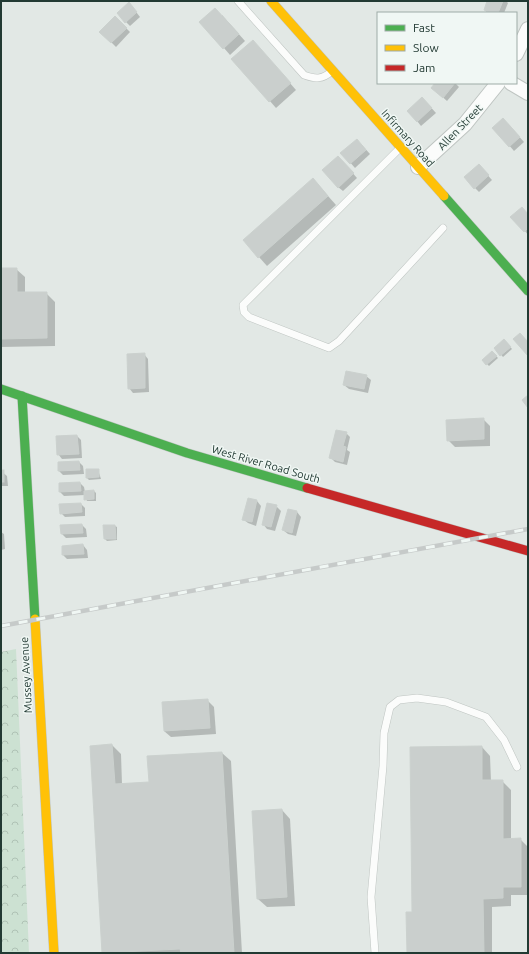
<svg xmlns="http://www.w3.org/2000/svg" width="529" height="954" viewBox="0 0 529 954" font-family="Ubuntu,sans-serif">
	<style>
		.forest { fill: url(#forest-crowns) }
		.shadow { fill: #0003 }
		.building { fill: #cacfcd; stroke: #cbd1ce }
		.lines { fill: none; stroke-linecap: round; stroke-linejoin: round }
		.lane-casing { stroke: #bfc5c2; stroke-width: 8 }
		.street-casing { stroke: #bfc5c2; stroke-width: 16 }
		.fast-casing { stroke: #bfc5c2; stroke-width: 10 }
		.slow-casing { stroke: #bfc5c2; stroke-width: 10 }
		.jam-casing { stroke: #bfc5c2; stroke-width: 10 }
		.lane { stroke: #fbfcfb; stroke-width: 7 }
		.street { stroke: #fbfcfb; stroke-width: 14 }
		.fast { stroke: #4caf50; stroke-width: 9 }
		.slow { stroke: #ffc107; stroke-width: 9 }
		.jam { stroke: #c62828; stroke-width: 9 }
		.rail-casing { stroke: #c6cac9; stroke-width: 4.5 }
		.rail { stroke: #f0f7f4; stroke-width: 3; stroke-dasharray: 9; stroke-linecap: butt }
		.labels { text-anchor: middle; stroke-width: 3; stroke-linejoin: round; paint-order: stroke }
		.street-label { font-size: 11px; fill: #223a33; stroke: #f0f7f4 }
	</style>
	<defs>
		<pattern id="forest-crowns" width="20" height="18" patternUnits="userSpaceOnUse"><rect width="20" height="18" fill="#cce1d2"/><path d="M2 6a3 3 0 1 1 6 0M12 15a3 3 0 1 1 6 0" fill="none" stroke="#afc2b5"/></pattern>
	</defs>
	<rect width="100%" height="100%" fill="#e2e8e5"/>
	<polygon class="forest" points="16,649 29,953 1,953 1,652"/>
	<g class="shadow">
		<polygon points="488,1 506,1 508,3 504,13 488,13 485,10"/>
		<polygon points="133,8 140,17 130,26 126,22"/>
		<polygon points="222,15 245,41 230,55 224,48"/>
		<polygon points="115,17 130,32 116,47 101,32"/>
		<polygon points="259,48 296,90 276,108 233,59"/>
		<polygon points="437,83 455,83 459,87 447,101 437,92"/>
		<polygon points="427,103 436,113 421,126 417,121"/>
		<polygon points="508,124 524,142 514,151 494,128"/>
		<polygon points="361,144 370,154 355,168 342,153"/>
		<polygon points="342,161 357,178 343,191 338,187"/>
		<polygon points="483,170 492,180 479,192 475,188"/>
		<polygon points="313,179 336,205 267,266 259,257"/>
		<polygon points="528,215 528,235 525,231"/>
		<polygon points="1,269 16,269 25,277 25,293 46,293 55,302 55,346 1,347"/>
		<polygon points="506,342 512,349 503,357 495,348"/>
		<polygon points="492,352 498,358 489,366 483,360"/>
		<polygon points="144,354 148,359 149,392 133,393 129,388"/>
		<polygon points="366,376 371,380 368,393 349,389 344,385"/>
		<polygon points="483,419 490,426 490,446 455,447 448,440"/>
		<polygon points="346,433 350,437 347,450 350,452 347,465 335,462 331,458"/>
		<polygon points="77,436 81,440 82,458 62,459 58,454"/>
		<polygon points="79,462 83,466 84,474 63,475 59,471"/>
		<polygon points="98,470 101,479 89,480 87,478"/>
		<polygon points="1,471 7,476 8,486 1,486"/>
		<polygon points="80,483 84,487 85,492 94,491 96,493 96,501 87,501 85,495 64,496 60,492 60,484"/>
		<polygon points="1,499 2,515 1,515"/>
		<polygon points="249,499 257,501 261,506 256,526 248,523 243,519"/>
		<polygon points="81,504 85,508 85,516 65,517 61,513"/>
		<polygon points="276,506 281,511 275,531 267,529 263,524"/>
		<polygon points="289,510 297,512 301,517 296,536 288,534 283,530"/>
		<polygon points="82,525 86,529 87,537 66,538 62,534"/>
		<polygon points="115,526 117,527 117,540 107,541 105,539"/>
		<polygon points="1,532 4,534 5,549 1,550"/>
		<polygon points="83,545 87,550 88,558 67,559 63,555"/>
		<polygon points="1,577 2,590 1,590"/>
		<polygon points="207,700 214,707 216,734 171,737 164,731"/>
		<polygon points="112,745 121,754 122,784 150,783 222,753 231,761 242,953 103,953 91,747"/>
		<polygon points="482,747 490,756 491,781 502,781 511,790 511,840 520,839 528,847 528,895 511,895 511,906 492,907 492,953 408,953 413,913"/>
		<polygon points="282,810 290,819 295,906 267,907 258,899"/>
	</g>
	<g class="building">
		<polygon points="487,1 503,1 498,13 491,13 484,10"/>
		<polygon points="129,2 137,12 125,23 117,13"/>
		<polygon points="215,8 239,34 223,49 199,22"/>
		<polygon points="115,16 127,28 111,43 99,32"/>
		<polygon points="253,40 291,83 269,102 231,59"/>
		<polygon points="435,83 455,83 443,98 431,88"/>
		<polygon points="422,97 432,108 417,122 407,111"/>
		<polygon points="503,118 520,137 509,147 492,128"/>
		<polygon points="357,139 366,150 350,164 340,153"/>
		<polygon points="338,156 354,173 338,188 322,170"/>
		<polygon points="479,164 489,175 474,189 464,177"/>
		<polygon points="313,178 328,196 258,258 243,240"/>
		<polygon points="522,207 528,214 528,228 524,232 510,217"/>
		<polygon points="1,268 17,268 17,292 47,292 47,338 1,339"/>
		<polygon points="520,333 528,342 528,356 513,339"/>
		<polygon points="504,339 511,347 500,356 494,348"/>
		<polygon points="492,351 497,356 486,365 482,360"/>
		<polygon points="145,353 145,388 128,389 127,354"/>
		<polygon points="346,371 367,375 364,389 343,385"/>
		<polygon points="528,395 528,408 522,400"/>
		<polygon points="484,418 484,439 447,441 446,420"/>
		<polygon points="336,430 347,432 343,446 346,447 343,462 329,458"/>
		<polygon points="77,435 79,454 57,455 56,436"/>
		<polygon points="79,461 80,470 58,471 58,462"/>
		<polygon points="86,469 99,469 99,477 86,478"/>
		<rect x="1" y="470" width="3" height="12"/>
		<polygon points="80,482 81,491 59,492 59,483"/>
		<polygon points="94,490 94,499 84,500 84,491"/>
		<polygon points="248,498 257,500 252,522 242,520"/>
		<polygon points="81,503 82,512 60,514 59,504"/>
		<polygon points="267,503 277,505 271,527 262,525"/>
		<polygon points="288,509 297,511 292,533 282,530"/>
		<polygon points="82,524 83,533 61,534 60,525"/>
		<polygon points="103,525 115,525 116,539 104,539"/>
		<polygon points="83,544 84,554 62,555 62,546"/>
		<polygon points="208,699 210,728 164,731 162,702"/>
		<polygon points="112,744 115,784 149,782 147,756 222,752 234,953 181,953 180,949 102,953 90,746"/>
		<polygon points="482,746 482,780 503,780 503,839 521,838 521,887 503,887 503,898 483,899 484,953 407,953 406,912 412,912 410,747"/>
		<polygon points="282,809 287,897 257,899 252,811"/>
	</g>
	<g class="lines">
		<g class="lane-casing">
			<g id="lane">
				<path d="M238,1L304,75C315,79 322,80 332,71"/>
				<polyline points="400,148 243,305 244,312 249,317 329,348 339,341 443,228"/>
				<polyline points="375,953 371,897 383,766 384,733 390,707 399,700 417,698 446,702 486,717 504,740 517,767"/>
			</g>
		</g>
		<g class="street-casing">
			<g id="street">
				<polyline points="516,54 528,29"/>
				<polyline points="511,83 528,93"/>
				<polyline points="418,167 465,124 498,83"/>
			</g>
		</g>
		<g class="fast-casing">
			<g id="fast">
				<polyline points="444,196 528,291"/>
				<polyline points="1,389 187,453 307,488"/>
				<polyline points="22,396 35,619"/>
			</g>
		</g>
		<g class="slow-casing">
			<g id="slow">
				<polyline points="271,1 444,196"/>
				<polyline points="35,619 54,953"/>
			</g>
		</g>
		<g class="jam-casing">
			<polyline id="jam" points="307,488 528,551"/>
		</g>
		<use href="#lane" class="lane"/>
		<use href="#street" class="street"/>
		<use href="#fast" class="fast"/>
		<use href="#slow" class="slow"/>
		<use href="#jam" class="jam"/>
		<g class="rail-casing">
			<polyline id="rail" points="1,626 528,529"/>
		</g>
		<use href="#rail" class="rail"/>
	</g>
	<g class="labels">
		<g class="street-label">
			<text transform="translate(460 127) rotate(-46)" y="4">Allen Street</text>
			<text transform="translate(408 138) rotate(48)" y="4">Infirmary Road</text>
			<text transform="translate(266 464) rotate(16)" y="4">West River Road South</text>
			<text transform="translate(26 675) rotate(-93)" y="4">Mussey Avenue</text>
		</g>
	</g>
	<rect width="529" height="954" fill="none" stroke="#223a33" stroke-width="4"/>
	<rect x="377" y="12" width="140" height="72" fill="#f0f7f4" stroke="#9eaba7"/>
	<rect x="385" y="25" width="20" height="6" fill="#4caf50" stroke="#9eaba7"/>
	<text x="413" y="32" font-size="12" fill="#223a33">Fast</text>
	<rect x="385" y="45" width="20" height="6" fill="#ffc107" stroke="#9eaba7"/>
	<text x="413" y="52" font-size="12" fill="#223a33">Slow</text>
	<rect x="385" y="65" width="20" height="6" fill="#c62828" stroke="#9eaba7"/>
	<text x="413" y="72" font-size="12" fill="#223a33">Jam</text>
</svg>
